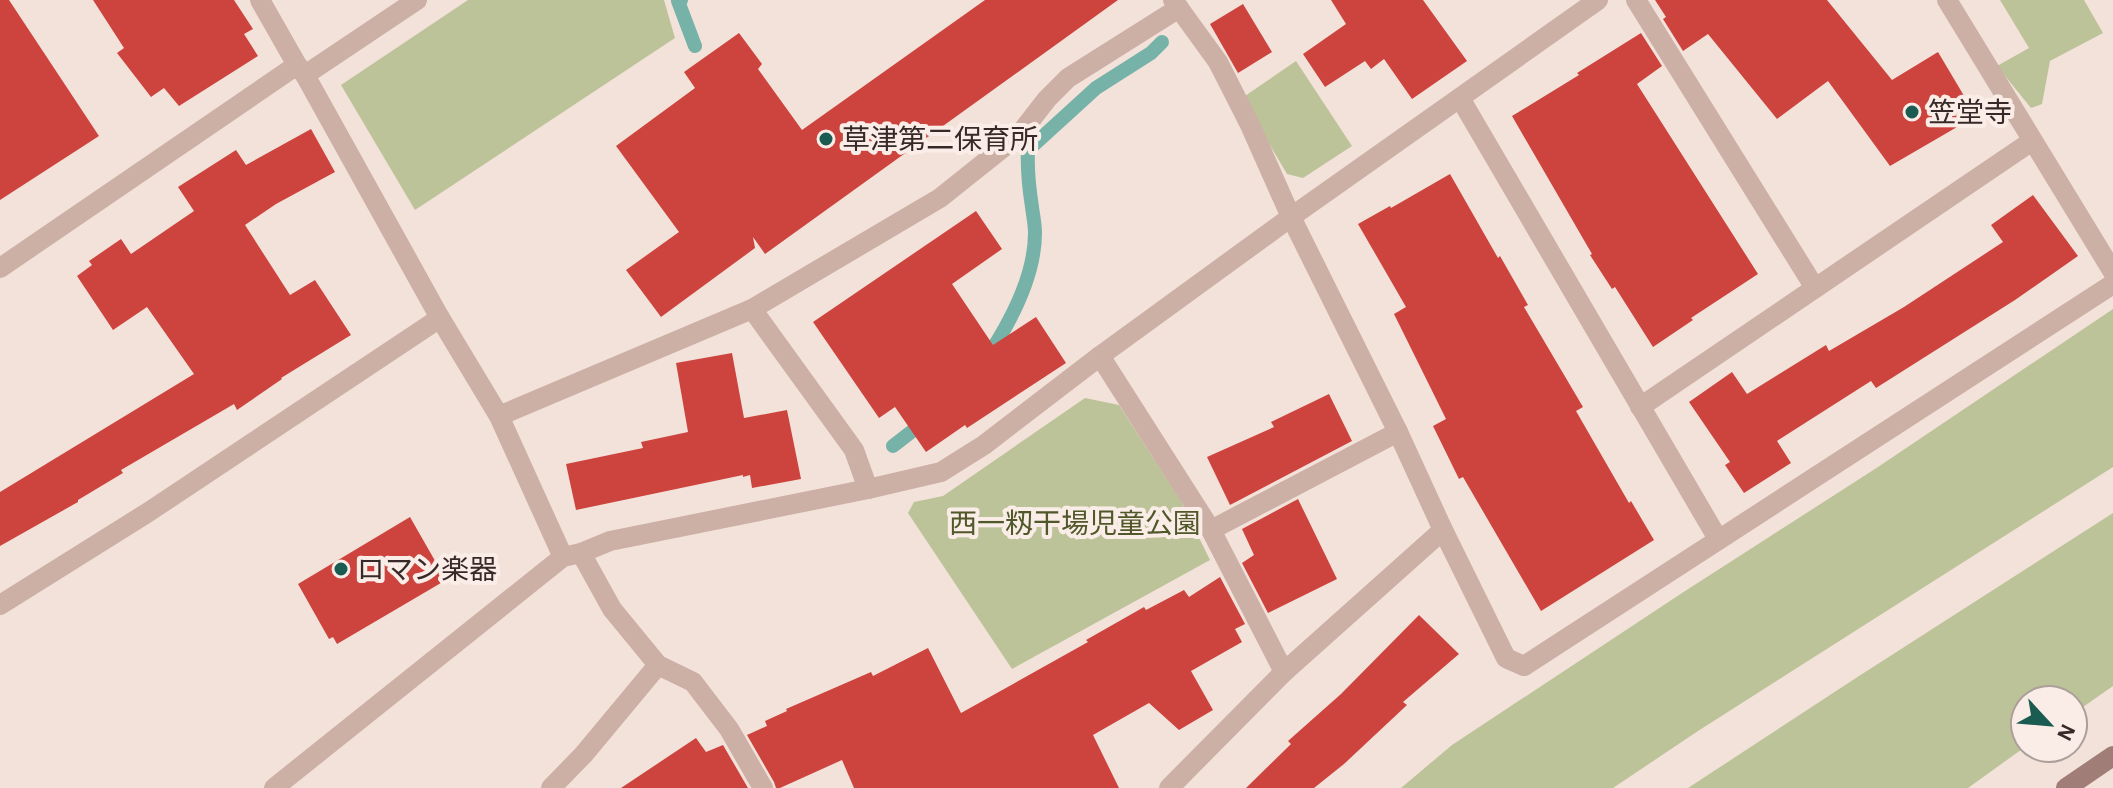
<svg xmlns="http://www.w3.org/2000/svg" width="2113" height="788" viewBox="0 0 2113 788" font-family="'Alegreya Sans','Noto Sans JP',sans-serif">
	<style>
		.green { fill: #bdc399 }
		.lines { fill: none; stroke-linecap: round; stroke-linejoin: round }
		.stream { stroke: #77b2a8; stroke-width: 14 }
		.building { fill: #cd443f }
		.street { stroke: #ccafa5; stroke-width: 20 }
		.secondary { stroke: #a07d77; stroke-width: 20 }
		.poi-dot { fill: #1a5b52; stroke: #faede7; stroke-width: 3 }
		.labels { text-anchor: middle; stroke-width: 8; stroke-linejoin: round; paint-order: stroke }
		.poi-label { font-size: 28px; fill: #372927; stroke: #faede7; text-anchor: start }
		.park-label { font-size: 28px; fill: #505729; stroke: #faede7 }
	</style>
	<rect width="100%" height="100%" fill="#f3e2da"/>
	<g class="green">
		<polygon points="468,0 664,0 675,38 415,210 341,85"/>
		<polygon points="2000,0 2084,0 2103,33 2050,61 2042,104 2031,108 1997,66 2029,48"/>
		<polygon points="1296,61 1352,146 1303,178 1287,174 1242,98"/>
		<polygon points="2113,309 2113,467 1698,731 1613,788 1401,788 1452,745 1682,593 1878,467"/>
		<polygon points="1085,398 1119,405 1181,501 1210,560 1012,669 908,513 914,502 943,496"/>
		<polygon points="2113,513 2113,686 2073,714 2073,700 2025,700 2025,747 1968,788 1688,788 1859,676"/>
	</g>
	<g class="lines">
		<g class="stream">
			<polyline points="681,0 678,1 695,46"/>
			<path d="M988,356C1011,321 1035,275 1035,233C1035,224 1033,215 1032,207C1029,188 1027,170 1028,150L1096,88L1151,53L1162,42"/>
			<polyline points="893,446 924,422"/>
		</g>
	</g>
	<g class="building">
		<polygon points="0,0 9,0 99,136 0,200"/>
		<polygon points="93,0 234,0 253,29 244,34 258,56 179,106 164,88 151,97 117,53 124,48"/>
		<polygon points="985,0 1118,0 765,254 753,237 755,248 661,317 626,270 679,232 616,146 695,88 684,72 739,33 762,64 758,69 802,130"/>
		<polygon points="1331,0 1423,0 1467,61 1412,99 1384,59 1371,69 1365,61 1325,87 1303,54 1346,24"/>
		<polygon points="1655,0 1827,0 1892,80 1938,52 1976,116 1890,166 1828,81 1777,119 1708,34 1683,51 1663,19 1666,17"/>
		<polygon points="1243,4 1272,52 1238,73 1210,24"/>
		<polygon points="1641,33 1662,66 1637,84 1758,274 1691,318 1693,320 1653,347 1615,287 1612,289 1590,255 1592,254 1512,116 1579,75 1577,73"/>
		<polygon points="311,129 335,172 276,204 245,225 290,295 315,280 351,335 281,378 282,379 237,410 234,404 121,470 123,473 78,500 78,502 0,546 0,492 194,374 147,307 113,330 77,276 92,265 89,261 121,239 131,254 194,211 178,187 236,150 246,165"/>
		<polygon points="1450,174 1498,258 1500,256 1528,305 1524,307 1583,407 1576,411 1629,503 1631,501 1654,540 1541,611 1463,477 1459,479 1433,426 1446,419 1394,314 1406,307 1358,224 1390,206 1391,208"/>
		<polygon points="2033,195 2078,256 2015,300 1876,388 1871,381 1777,441 1791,463 1744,493 1725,465 1730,462 1689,402 1732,372 1747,394 1826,345 1829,351 1904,307 2003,242 1991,225"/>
		<polygon points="976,211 1002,249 952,284 993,345 1036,317 1066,363 967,428 965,425 926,452 895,407 879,418 813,322"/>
		<polygon points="732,353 744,418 787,410 801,479 752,488 750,475 743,477 743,475 576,510 566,464 643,448 641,442 688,432 676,363"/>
		<polygon points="1329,394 1352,441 1230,505 1207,457 1274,427 1271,422"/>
		<polygon points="1298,499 1337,579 1268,613 1242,563 1254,555 1242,529"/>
		<polygon points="410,517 446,580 337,644 333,637 329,639 298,584"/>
		<polygon points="1220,577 1245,624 1235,629 1242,642 1191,671 1213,710 1179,730 1149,703 1093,735 1119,788 854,788 842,760 780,788 776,788 774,782 747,735 767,726 765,721 787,711 786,709 871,672 873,676 928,648 961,713 1088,642 1086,640 1144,607 1146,610 1184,590 1189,597"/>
		<polygon points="1419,615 1459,654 1403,702 1407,705 1344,764 1314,788 1246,788 1291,744 1288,741 1341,694"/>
		<polygon points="696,738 706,752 723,745 748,788 621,788"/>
	</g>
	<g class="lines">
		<g class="street">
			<polyline points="260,0 297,65 305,75 440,318 499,416 563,557"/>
			<polyline points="1173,0 1218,62 1250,125 1291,217 1398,432 1443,530 1506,658 1524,666 2113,284"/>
			<polyline points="1636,0 1815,288"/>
			<polyline points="1947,0 2113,272"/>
			<polyline points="305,75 417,0"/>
			<polyline points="1460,98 1718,539"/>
			<polyline points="0,268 297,65"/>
			<polyline points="752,309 854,450 868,489"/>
			<polyline points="1100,356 1211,530 1284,672"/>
			<polyline points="1640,407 2032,141"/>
			<polyline points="499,416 752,309 940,198 1019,135 1047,99 1068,78 1179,8"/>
			<polyline points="1211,530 1398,432"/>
			<polyline points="581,553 612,609 658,665 693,682 729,729 763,788"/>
			<polyline points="0,605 147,513 440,318"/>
			<polyline points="274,788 563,557 581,553 610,541 868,489 941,472 984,445 1100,356 1291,217 1598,0"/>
			<polyline points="551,788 584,754 658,665"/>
			<polyline points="1169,788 1284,672 1443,530"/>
		</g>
		<polyline class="secondary" points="2066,788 2113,756"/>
	</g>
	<g class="poi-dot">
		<circle cx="1912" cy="112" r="8"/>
		<circle cx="826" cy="139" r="8"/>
		<circle cx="341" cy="569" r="8"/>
	</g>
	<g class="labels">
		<g class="poi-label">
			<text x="1928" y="122">笠堂寺</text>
			<text x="842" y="149">草津第二保育所</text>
			<text x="357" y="579">ロマン楽器</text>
		</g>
		<g class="park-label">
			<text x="1075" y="533">西一籾干場児童公園</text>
		</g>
	</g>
	<g transform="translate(2049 724) rotate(116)"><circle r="38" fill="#faede7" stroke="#ac9f9a" stroke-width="2"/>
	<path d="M0-6L14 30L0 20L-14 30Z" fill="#1a5b52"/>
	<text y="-12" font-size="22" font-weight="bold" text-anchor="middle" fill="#372927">N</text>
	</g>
</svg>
